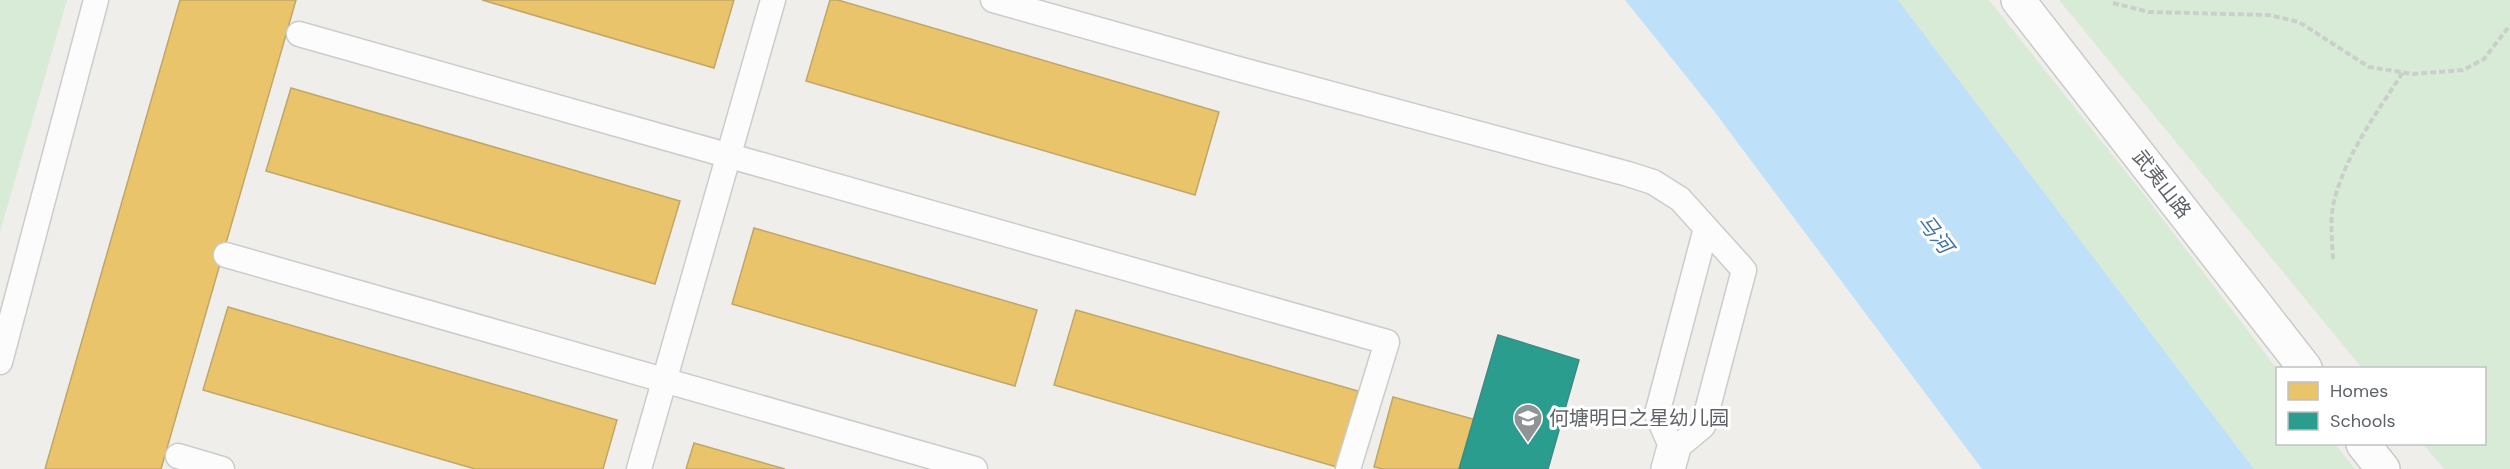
<svg xmlns="http://www.w3.org/2000/svg" width="2510" height="469" viewBox="0 0 2510 469" font-family="'DM Sans','Noto Sans SC',sans-serif">
	<style>
		.green { fill: #d8ebd6 }
		.water { fill: #bfe0f9 }
		.homes { fill: #e9c46a; stroke: #c0a769; stroke-width: 1.5 }
		.schools { fill: #2a9d8f; stroke: #3a8c83; stroke-width: 1.5 }
		.lines { fill: none; stroke-linecap: round; stroke-linejoin: round }
		.lane-casing { stroke: #cbcccc; stroke-width: 27 }
		.street-casing { stroke: #cbcccc; stroke-width: 36 }
		.secondary-casing { stroke: #cacacb; stroke-width: 36 }
		.path { stroke: #cacfcc; stroke-width: 4; stroke-dasharray: 6 3; stroke-linecap: butt }
		.lane { stroke: #fdfcfc; stroke-width: 24 }
		.street { stroke: #fdfcfc; stroke-width: 33 }
		.secondary { stroke: #fdfcfc; stroke-width: 33 }
		.labels { text-anchor: middle; stroke-width: 6; stroke-linejoin: round; paint-order: stroke }
		.street-label { font-size: 20px; fill: #5f6368; stroke: #fff }
		.poi-label { font-size: 20px; fill: #5f6368; stroke: #fff; text-anchor: start }
		.water-label { font-size: 21px; font-style: italic; fill: #4174aa; stroke: #fff }
	</style>
	<rect width="100%" height="100%" fill="#efeeea"/>
	<g class="green">
		<polygon points="0,0 67,0 0,232"/>
		<polygon points="1898,0 1989,0 2146,197 2277,369 2278,444 2335,444 2355,469 2254,469"/>
		<polygon points="2059,0 2510,0 2510,469 2444,469 2423,444 2484,444 2484,368 2362,368"/>
	</g>
	<polygon class="water" points="1625,0 1898,0 2254,469 1982,469 1714,111"/>
	<g class="homes">
		<polygon points="180,0 296,0 161,469 45,469"/>
		<polygon points="482,0 734,0 714,68"/>
		<polygon points="830,0 838,0 1219,112 1195,195 806,81"/>
		<polygon points="291,88 680,201 655,284 266,171"/>
		<polygon points="754,228 1037,310 1015,386 732,304"/>
		<polygon points="228,307 617,420 603,469 475,469 203,390"/>
		<polygon points="1076,310 1358,391 1337,467 1054,385"/>
		<polygon points="1393,397 1520,432 1509,469 1383,469 1374,467"/>
		<polygon points="694,443 785,469 686,469"/>
	</g>
	<polygon class="schools" points="1498,335 1579,360 1548,469 1459,469"/>
	<g class="lines">
		<g class="lane-casing">
			<g id="lane">
				<polyline points="993,0 1242,70 1628,174 1653,182 1680,199 1744,270 1703,426 1673,451 1657,414 1706,228"/>
				<polyline points="299,34 1387,342 1348,469"/>
				<polyline points="226,255 975,469"/>
				<polyline points="0,362 96,0"/>
				<polyline points="178,456 222,469"/>
				<polyline points="639,469 773,0"/>
			</g>
		</g>
		<g class="street-casing">
			<polyline id="street" points="1668,469 1673,451"/>
		</g>
		<g class="secondary-casing">
			<g id="secondary">
				<polyline points="2018,0 2305,368"/>
				<polyline points="2363,444 2383,469"/>
			</g>
		</g>
		<g class="path">
			<polyline points="2113,3 2149,12 2269,15 2299,22 2369,67 2413,74 2463,70 2484,59 2510,25"/>
			<path d="M2333,259C2332,239 2329,214 2336,194C2349,150 2378,111 2403,72"/>
		</g>
		<use href="#lane" class="lane"/>
		<use href="#street" class="street"/>
		<use href="#secondary" class="secondary"/>
	</g>
	<defs>
		<g id="school-pin" transform="scale(1.5)"><path d="M0 17L-7.5 6A9.5 9.5 0 1 1 7.5 6Z" fill="#919496" stroke="#fff"/><path d="M0-5L7-2L0 1L-7-2ZM-4 1L0 2.5L4 1V4Q0 6-4 4Z" fill="#fff"/></g>
	</defs>
	<g fill-rule="evenodd">
		<use href="#school-pin" x="1528" y="418"/>
	</g>
	<g class="labels">
		<g class="street-label">
			<text transform="translate(2162 184) rotate(52)" y="7">武夷山路</text>
		</g>
		<g class="poi-label">
			<text x="1549" y="425">何塘明日之星幼儿园</text>
		</g>
		<g class="water-label">
			<text transform="translate(1935 234) rotate(53)" y="7">马河</text>
		</g>
	</g>
	<rect x="2276" y="367" width="210" height="78" fill="#ffffff" stroke="#bfc1c3" stroke-width="1.5"/>
	<rect x="2288" y="382" width="30" height="18" fill="#e9c46a" stroke="#bfc1c3" stroke-width="1.5"/>
	<text x="2330" y="397" font-size="18" fill="#5f6368">Homes</text>
	<rect x="2288" y="412" width="30" height="18" fill="#2a9d8f" stroke="#bfc1c3" stroke-width="1.5"/>
	<text x="2330" y="427" font-size="18" fill="#5f6368">Schools</text>
</svg>
